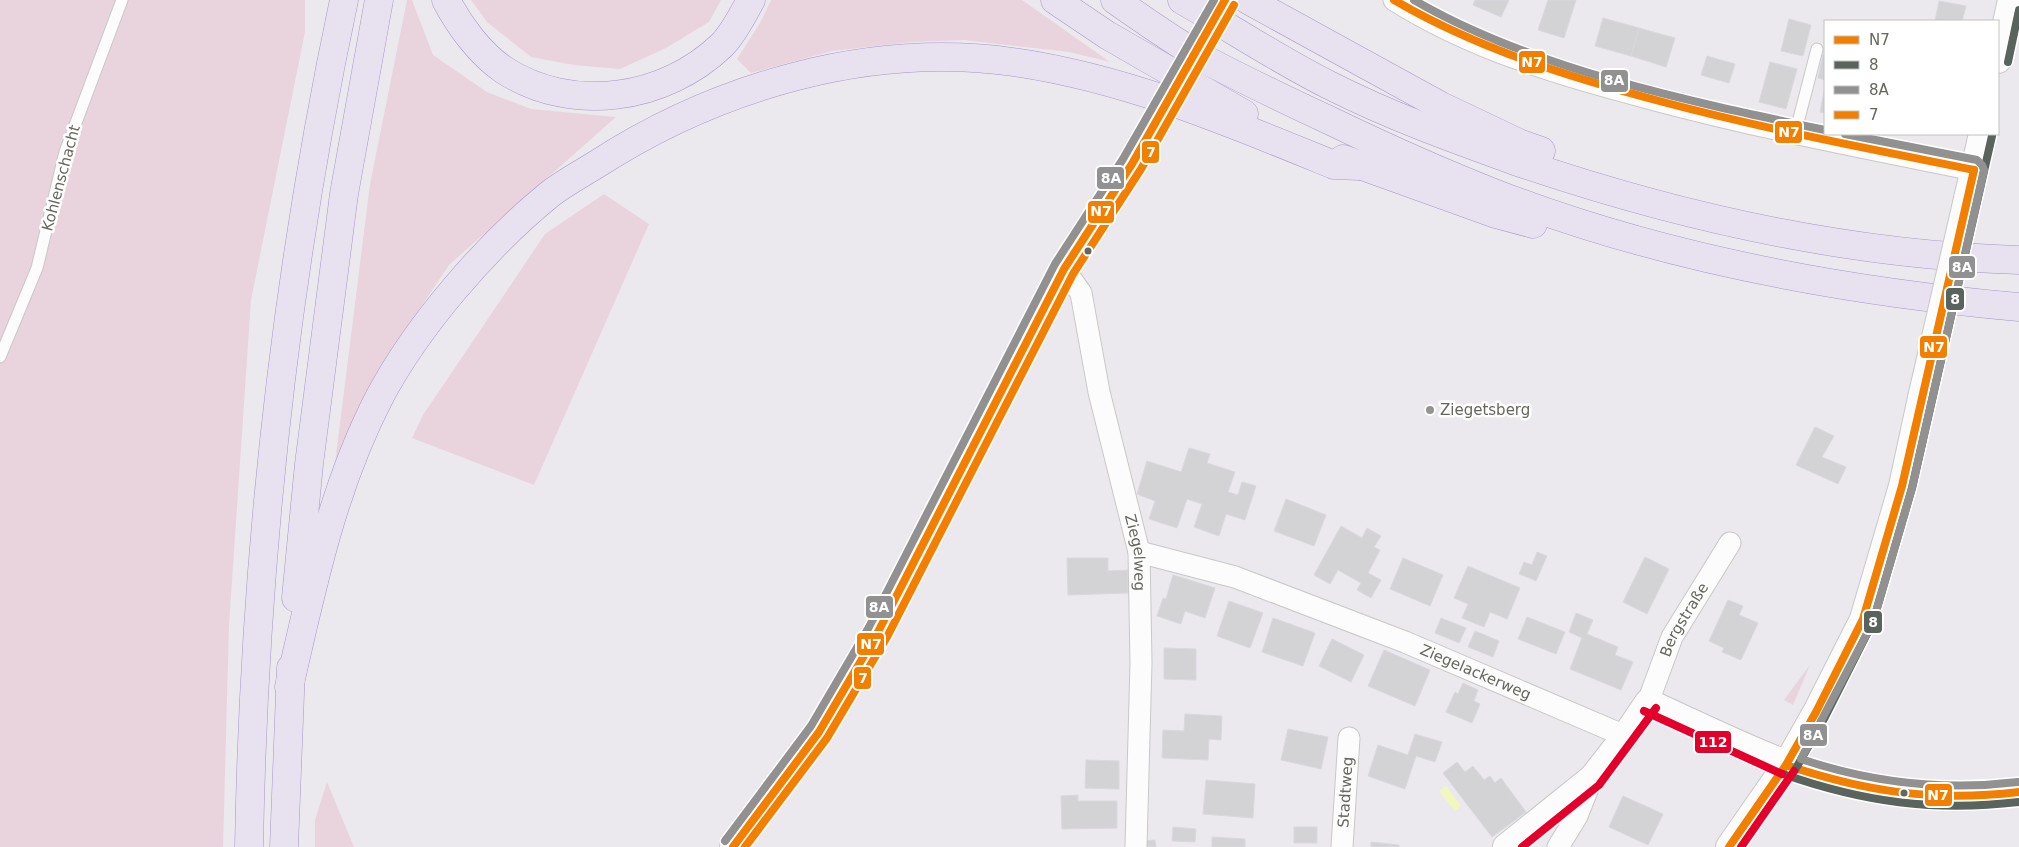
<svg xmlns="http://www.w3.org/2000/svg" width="2019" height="847" viewBox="0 0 2019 847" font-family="'DejaVu Sans',sans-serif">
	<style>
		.green { fill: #e9d4dd }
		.water { fill: #f2f8bd }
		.building { fill: #d3d3d6; stroke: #dad8de }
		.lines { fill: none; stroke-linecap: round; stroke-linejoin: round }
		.service-casing { stroke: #c8c8c7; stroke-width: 13 }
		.minor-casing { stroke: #c8c8c7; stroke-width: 23 }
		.tertiary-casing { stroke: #c8c8c7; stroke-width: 28 }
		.motorway-casing { stroke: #a795c7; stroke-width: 29 }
		.service { stroke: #fcfcfc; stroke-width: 11 }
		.minor { stroke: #fcfcfc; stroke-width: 21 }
		.tertiary { stroke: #fcfcfc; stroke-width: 26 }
		.motorway { stroke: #e8e2f0; stroke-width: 28 }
		.tertiary-bridge-casing { stroke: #c8c8c7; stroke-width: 28; stroke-linecap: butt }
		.tertiary-bridge { stroke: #fcfcfc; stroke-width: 26 }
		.bus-1-casing { stroke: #fff; stroke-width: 11 }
		.bus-2-casing { stroke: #fff; stroke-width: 11 }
		.bus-3-casing { stroke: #fff; stroke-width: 11 }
		.bus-4-casing { stroke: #fff; stroke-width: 11 }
		.bus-5-casing { stroke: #fff; stroke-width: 11 }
		.bus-1 { stroke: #f27f00; stroke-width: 8 }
		.bus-2 { stroke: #59645e; stroke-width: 8 }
		.bus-3 { stroke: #919191; stroke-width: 8 }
		.bus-4 { stroke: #f27f00; stroke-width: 8 }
		.bus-5 { stroke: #e4002b; stroke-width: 8 }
		.bus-dot { fill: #65675e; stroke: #fff; stroke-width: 2 }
		.poi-dot { fill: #949490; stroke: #fff; stroke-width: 2 }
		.labels { text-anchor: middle; stroke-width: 5; stroke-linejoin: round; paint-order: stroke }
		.street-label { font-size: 15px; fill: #65675e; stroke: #fff }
		.poi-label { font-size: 15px; fill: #65675e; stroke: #fff; text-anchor: start }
		.line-badge { stroke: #fff; stroke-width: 2 }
		.badge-label { font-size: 14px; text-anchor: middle; font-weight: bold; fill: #fff }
	</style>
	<rect width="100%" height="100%" fill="#ebe9ee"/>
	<g class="green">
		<polygon points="0,0 305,0 305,32 251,300 229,625 223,847 0,847"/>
		<polygon points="407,0 412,0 433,55 487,92 531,109 616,117 449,265 378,371 335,463 370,184"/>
		<polygon points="471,0 721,0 709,22 666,48 620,69 574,65 531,57 487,22"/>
		<polygon points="771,0 1022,0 1110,62 1069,52 964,40 912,42 832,51 751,73 737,59 760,23"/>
		<polygon points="604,194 649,224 534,485 412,438 423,415 545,234"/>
		<polygon points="1810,665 1793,705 1784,700"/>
		<polygon points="327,782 354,847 315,847 315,820"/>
	</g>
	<polygon class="water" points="1446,786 1461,806 1455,811 1439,791"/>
	<g class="building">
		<polygon points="1475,0 1509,0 1501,17 1473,5"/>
		<polygon points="1548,0 1576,0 1564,38 1538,30"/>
		<polygon points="1939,1 1966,6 1962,21 1935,21"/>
		<polygon points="1603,18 1639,28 1631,56 1595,46"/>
		<polygon points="1789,19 1811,25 1803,56 1781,51"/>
		<polygon points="1639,28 1675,38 1666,67 1631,56"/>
		<polygon points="1823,54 1825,54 1825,80 1818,78"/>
		<polygon points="1707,56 1735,64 1729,83 1701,75"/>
		<polygon points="1770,62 1797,69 1786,109 1759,102"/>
		<polygon points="1825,86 1825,113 1820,112"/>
		<polygon points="1815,427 1834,436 1822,457 1846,467 1838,484 1796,465"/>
		<polygon points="1189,448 1210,454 1207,463 1235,472 1228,492 1238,495 1242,482 1256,486 1245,520 1226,514 1219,536 1194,527 1202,504 1187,499 1177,528 1149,519 1155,501 1137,494 1147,461 1181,472"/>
		<polygon points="1286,499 1326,515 1314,546 1274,531"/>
		<polygon points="1341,526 1362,538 1367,528 1381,536 1374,547 1380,550 1368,573 1381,580 1371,598 1357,590 1361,583 1338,570 1330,584 1314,575"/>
		<polygon points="1537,552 1547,556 1536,581 1519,574 1524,562 1532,565"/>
		<polygon points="1645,557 1669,569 1647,614 1623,602"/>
		<polygon points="1067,558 1108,558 1108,571 1128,570 1128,593 1068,595"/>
		<polygon points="1403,558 1443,575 1430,606 1390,589"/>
		<polygon points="1468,566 1520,588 1507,619 1490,612 1484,627 1462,618 1468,604 1454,598"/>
		<polygon points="1173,575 1215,588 1205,618 1185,611 1181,624 1157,616 1163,598 1166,599"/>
		<polygon points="1728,600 1743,606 1739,615 1758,623 1741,660 1722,652 1724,648 1709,641"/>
		<polygon points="1229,601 1263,613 1250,648 1217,636"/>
		<polygon points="1576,613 1593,620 1587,634 1618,647 1615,655 1633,662 1621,690 1570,669 1582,638 1569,632"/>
		<polygon points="1527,617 1565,632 1556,654 1518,639"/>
		<polygon points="1273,618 1315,633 1303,666 1262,652"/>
		<polygon points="1441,618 1466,628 1459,643 1435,633"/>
		<polygon points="1475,631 1499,641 1493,657 1468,647"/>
		<polygon points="1332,639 1364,655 1351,682 1319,666"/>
		<polygon points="1164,648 1196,649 1196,680 1164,679"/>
		<polygon points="1384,650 1430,670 1415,706 1368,686"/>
		<polygon points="1463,683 1478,690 1474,701 1480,704 1472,723 1446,712 1455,692 1458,694"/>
		<polygon points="1185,714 1222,716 1221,740 1209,739 1208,760 1162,758 1163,730 1184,731"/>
		<polygon points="1288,729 1328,737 1321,769 1281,760"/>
		<polygon points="1415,734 1442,742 1435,762 1416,756 1405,789 1368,776 1378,745 1408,755"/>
		<polygon points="1086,760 1119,761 1119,789 1085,788"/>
		<polygon points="1457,762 1465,772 1473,766 1484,780 1490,776 1495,783 1501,778 1526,812 1492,837 1443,773"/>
		<polygon points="1206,780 1255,784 1253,818 1203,814"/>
		<polygon points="1078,795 1078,801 1117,801 1117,828 1062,829 1061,796"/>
		<polygon points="1623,796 1663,814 1648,845 1609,827"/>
		<polygon points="1173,827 1196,829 1195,842 1172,841"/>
		<rect x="1294" y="827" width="23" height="16"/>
		<polygon points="1212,837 1245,839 1245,847 1212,847"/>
		<polygon points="1155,840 1156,847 1144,847 1143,841"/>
		<polygon points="1371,842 1399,845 1399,847 1371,847"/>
	</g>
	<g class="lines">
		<g class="service-casing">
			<g id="service">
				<polyline points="1795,134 1817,49"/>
				<polyline points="0,357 37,268 65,152 122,0"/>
			</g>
		</g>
		<g class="minor-casing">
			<g id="minor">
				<path d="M1394,0C1472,49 1560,75 1648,98C1755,127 1865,148 1974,170"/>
				<path id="s1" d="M1064,269L1081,293L1099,392L1139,552L1141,663L1136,847"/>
				<path id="s2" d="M1139,552L1235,577L1405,642L1625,736"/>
				<path id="s3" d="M1648,702L1672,637L1730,543"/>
				<path id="s4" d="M1342,847L1349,738"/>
				<polyline points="1558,847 1577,816 1592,778"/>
			</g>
		</g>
		<g class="tertiary-casing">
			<g id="tertiary">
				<polyline points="1998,60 2011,0"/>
				<polyline points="1967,199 1982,134"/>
				<polyline points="733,847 819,732 878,632 1064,269 1141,149"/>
				<path d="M1506,847L1592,778L1625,736L1648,702C1776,760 1872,815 2019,792"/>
				<polyline points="1729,847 1786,765 1816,712 1863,619 1902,486 1921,398"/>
			</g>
		</g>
		<g class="motorway-casing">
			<g id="motorway">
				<path d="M446,0C459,25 480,54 504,70C572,114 665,100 722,45C734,33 743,14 751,0"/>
				<polyline points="1055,0 1107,35 1244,114"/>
				<path d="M1115,0C1145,21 1176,43 1208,61C1250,83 1292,103 1335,123C1387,148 1440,172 1494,193C1661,258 1841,291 2019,307"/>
				<path d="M1182,0C1231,28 1279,60 1329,85C1390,116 1454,139 1518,162C1679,217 1849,255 2019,260"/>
				<polyline points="1248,0 1441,106 1519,143 1541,151"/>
				<polyline points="1343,159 1496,214 1533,224"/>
				<polyline points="296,598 309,464 344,194 379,0"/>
				<path d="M289,687C312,588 332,489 379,398C417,326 486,246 550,194C564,183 581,174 597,164C718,86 869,42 1013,62C1125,78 1229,122 1334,165L1359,166"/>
				<path d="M249,847C254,564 285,278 344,0"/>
				<polyline points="284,847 291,668"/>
			</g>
		</g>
		<use href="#service" class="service"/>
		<use href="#minor" class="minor"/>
		<use href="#tertiary" class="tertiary"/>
		<use href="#motorway" class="motorway"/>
		<g class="tertiary-bridge-casing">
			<g id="tertiary-bridge">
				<polyline points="1141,149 1225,0"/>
				<polyline points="1921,398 1967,199"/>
			</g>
		</g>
		<use href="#tertiary-bridge" class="tertiary-bridge"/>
		<g class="bus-1-casing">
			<g id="bus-1">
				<path d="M1394,0C1478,49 1569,77 1663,102C1765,129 1870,149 1974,170"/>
				<path d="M1786,765C1866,792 1935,802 2019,792"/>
				<polyline points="733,847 819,732 878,632 1064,269 1132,164 1225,0"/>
				<polyline points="1729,847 1786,765 1816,712 1863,619 1902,486 1974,170"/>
			</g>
		</g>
		<g class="bus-2-casing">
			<g id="bus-2">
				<polyline points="2008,62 2019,10"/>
				<polyline points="1795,770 1825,717 1873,622 1912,488 1992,136"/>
				<path d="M1783,774C1863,802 1934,812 2019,802"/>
			</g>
		</g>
		<g class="bus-3-casing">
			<g id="bus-3">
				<path d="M1414,0C1532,69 1692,102 1825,130"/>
				<path d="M1845,134L1977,160L1982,165L1984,170L1912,488L1873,622L1801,759C1872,783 1943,791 2018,782"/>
				<polyline points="725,841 811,726 869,627 1055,264 1123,159 1214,0"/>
			</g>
		</g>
		<g class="bus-4-casing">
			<polyline id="bus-4" points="745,847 827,738 887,637 1073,274 1141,169 1234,5"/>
		</g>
		<g class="bus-5-casing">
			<g id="bus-5">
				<polyline points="1644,711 1782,774"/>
				<polyline points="1522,847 1599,785 1656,708"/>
				<polyline points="1741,847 1794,771"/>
			</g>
		</g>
		<use href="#bus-1" class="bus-1"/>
		<use href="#bus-2" class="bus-2"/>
		<use href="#bus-3" class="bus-3"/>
		<use href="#bus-4" class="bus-4"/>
		<use href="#bus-5" class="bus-5"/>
	</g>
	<g class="bus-dot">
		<circle cx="1088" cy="251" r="4.5"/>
		<circle cx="1904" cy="793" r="4.5"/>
	</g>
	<circle class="poi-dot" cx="1430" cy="410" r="5"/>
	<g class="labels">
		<g class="street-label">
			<text transform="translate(61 178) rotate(-75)" y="5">Kohlenschacht</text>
			<text dy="5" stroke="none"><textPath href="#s1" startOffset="295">Ziegelweg</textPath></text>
			<text dy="5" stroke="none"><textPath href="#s3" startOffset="90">Bergstraße</textPath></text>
			<text dy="5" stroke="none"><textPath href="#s2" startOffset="358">Ziegelackerweg</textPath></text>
			<text dy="5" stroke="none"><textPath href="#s4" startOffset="55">Stadtweg</textPath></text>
		</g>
		<g class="poi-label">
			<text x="1440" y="415">Ziegetsberg</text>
		</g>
	</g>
	<g class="line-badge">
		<rect x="1518" y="50" width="28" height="24" rx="5" fill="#f27f00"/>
		<rect x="1600" y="69" width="29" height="24" rx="5" fill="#919191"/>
		<rect x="1774" y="120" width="29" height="24" rx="5" fill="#f27f00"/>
		<rect x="1141" y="140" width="19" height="24" rx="5" fill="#f27f00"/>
		<rect x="1096" y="166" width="29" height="24" rx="5" fill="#919191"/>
		<rect x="1087" y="200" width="28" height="24" rx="5" fill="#f27f00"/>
		<rect x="1948" y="255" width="28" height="24" rx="5" fill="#919191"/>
		<rect x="1945" y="287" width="20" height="24" rx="5" fill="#59645e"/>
		<rect x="1919" y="335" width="29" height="24" rx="5" fill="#f27f00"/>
		<rect x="865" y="595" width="29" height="24" rx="5" fill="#919191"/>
		<rect x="1863" y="610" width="20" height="24" rx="5" fill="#59645e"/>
		<rect x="856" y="632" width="29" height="24" rx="5" fill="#f27f00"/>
		<rect x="853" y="666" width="19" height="24" rx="5" fill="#f27f00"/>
		<rect x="1799" y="723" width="29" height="24" rx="5" fill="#919191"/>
		<rect x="1694" y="730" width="38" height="24" rx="5" fill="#e4002b"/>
		<rect x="1924" y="783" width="29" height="24" rx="5" fill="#f27f00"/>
	</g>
	<g class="badge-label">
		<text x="1532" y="67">N7</text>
		<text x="1614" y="85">8A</text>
		<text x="1789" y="137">N7</text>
		<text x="1151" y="157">7</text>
		<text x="1111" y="183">8A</text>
		<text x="1101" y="216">N7</text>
		<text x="1962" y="272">8A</text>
		<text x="1955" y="304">8</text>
		<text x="1934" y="352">N7</text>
		<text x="879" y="612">8A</text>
		<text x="1873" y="627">8</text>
		<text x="871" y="649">N7</text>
		<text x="863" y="683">7</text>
		<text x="1813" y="740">8A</text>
		<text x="1713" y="747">112</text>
		<text x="1938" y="800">N7</text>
	</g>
	<rect x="1824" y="20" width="175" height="115" fill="#ffffff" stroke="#c1c2bf"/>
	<rect x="1834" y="36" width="25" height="8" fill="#f27f00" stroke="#c1c2bf"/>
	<text x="1869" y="45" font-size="15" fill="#65675e">N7</text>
	<rect x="1834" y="61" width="25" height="8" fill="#59645e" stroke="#c1c2bf"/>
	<text x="1869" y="70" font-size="15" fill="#65675e">8</text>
	<rect x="1834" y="86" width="25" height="8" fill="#919191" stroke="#c1c2bf"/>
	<text x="1869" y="95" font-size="15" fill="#65675e">8A</text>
	<rect x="1834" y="111" width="25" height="8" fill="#f27f00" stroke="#c1c2bf"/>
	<text x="1869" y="120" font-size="15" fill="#65675e">7</text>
</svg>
